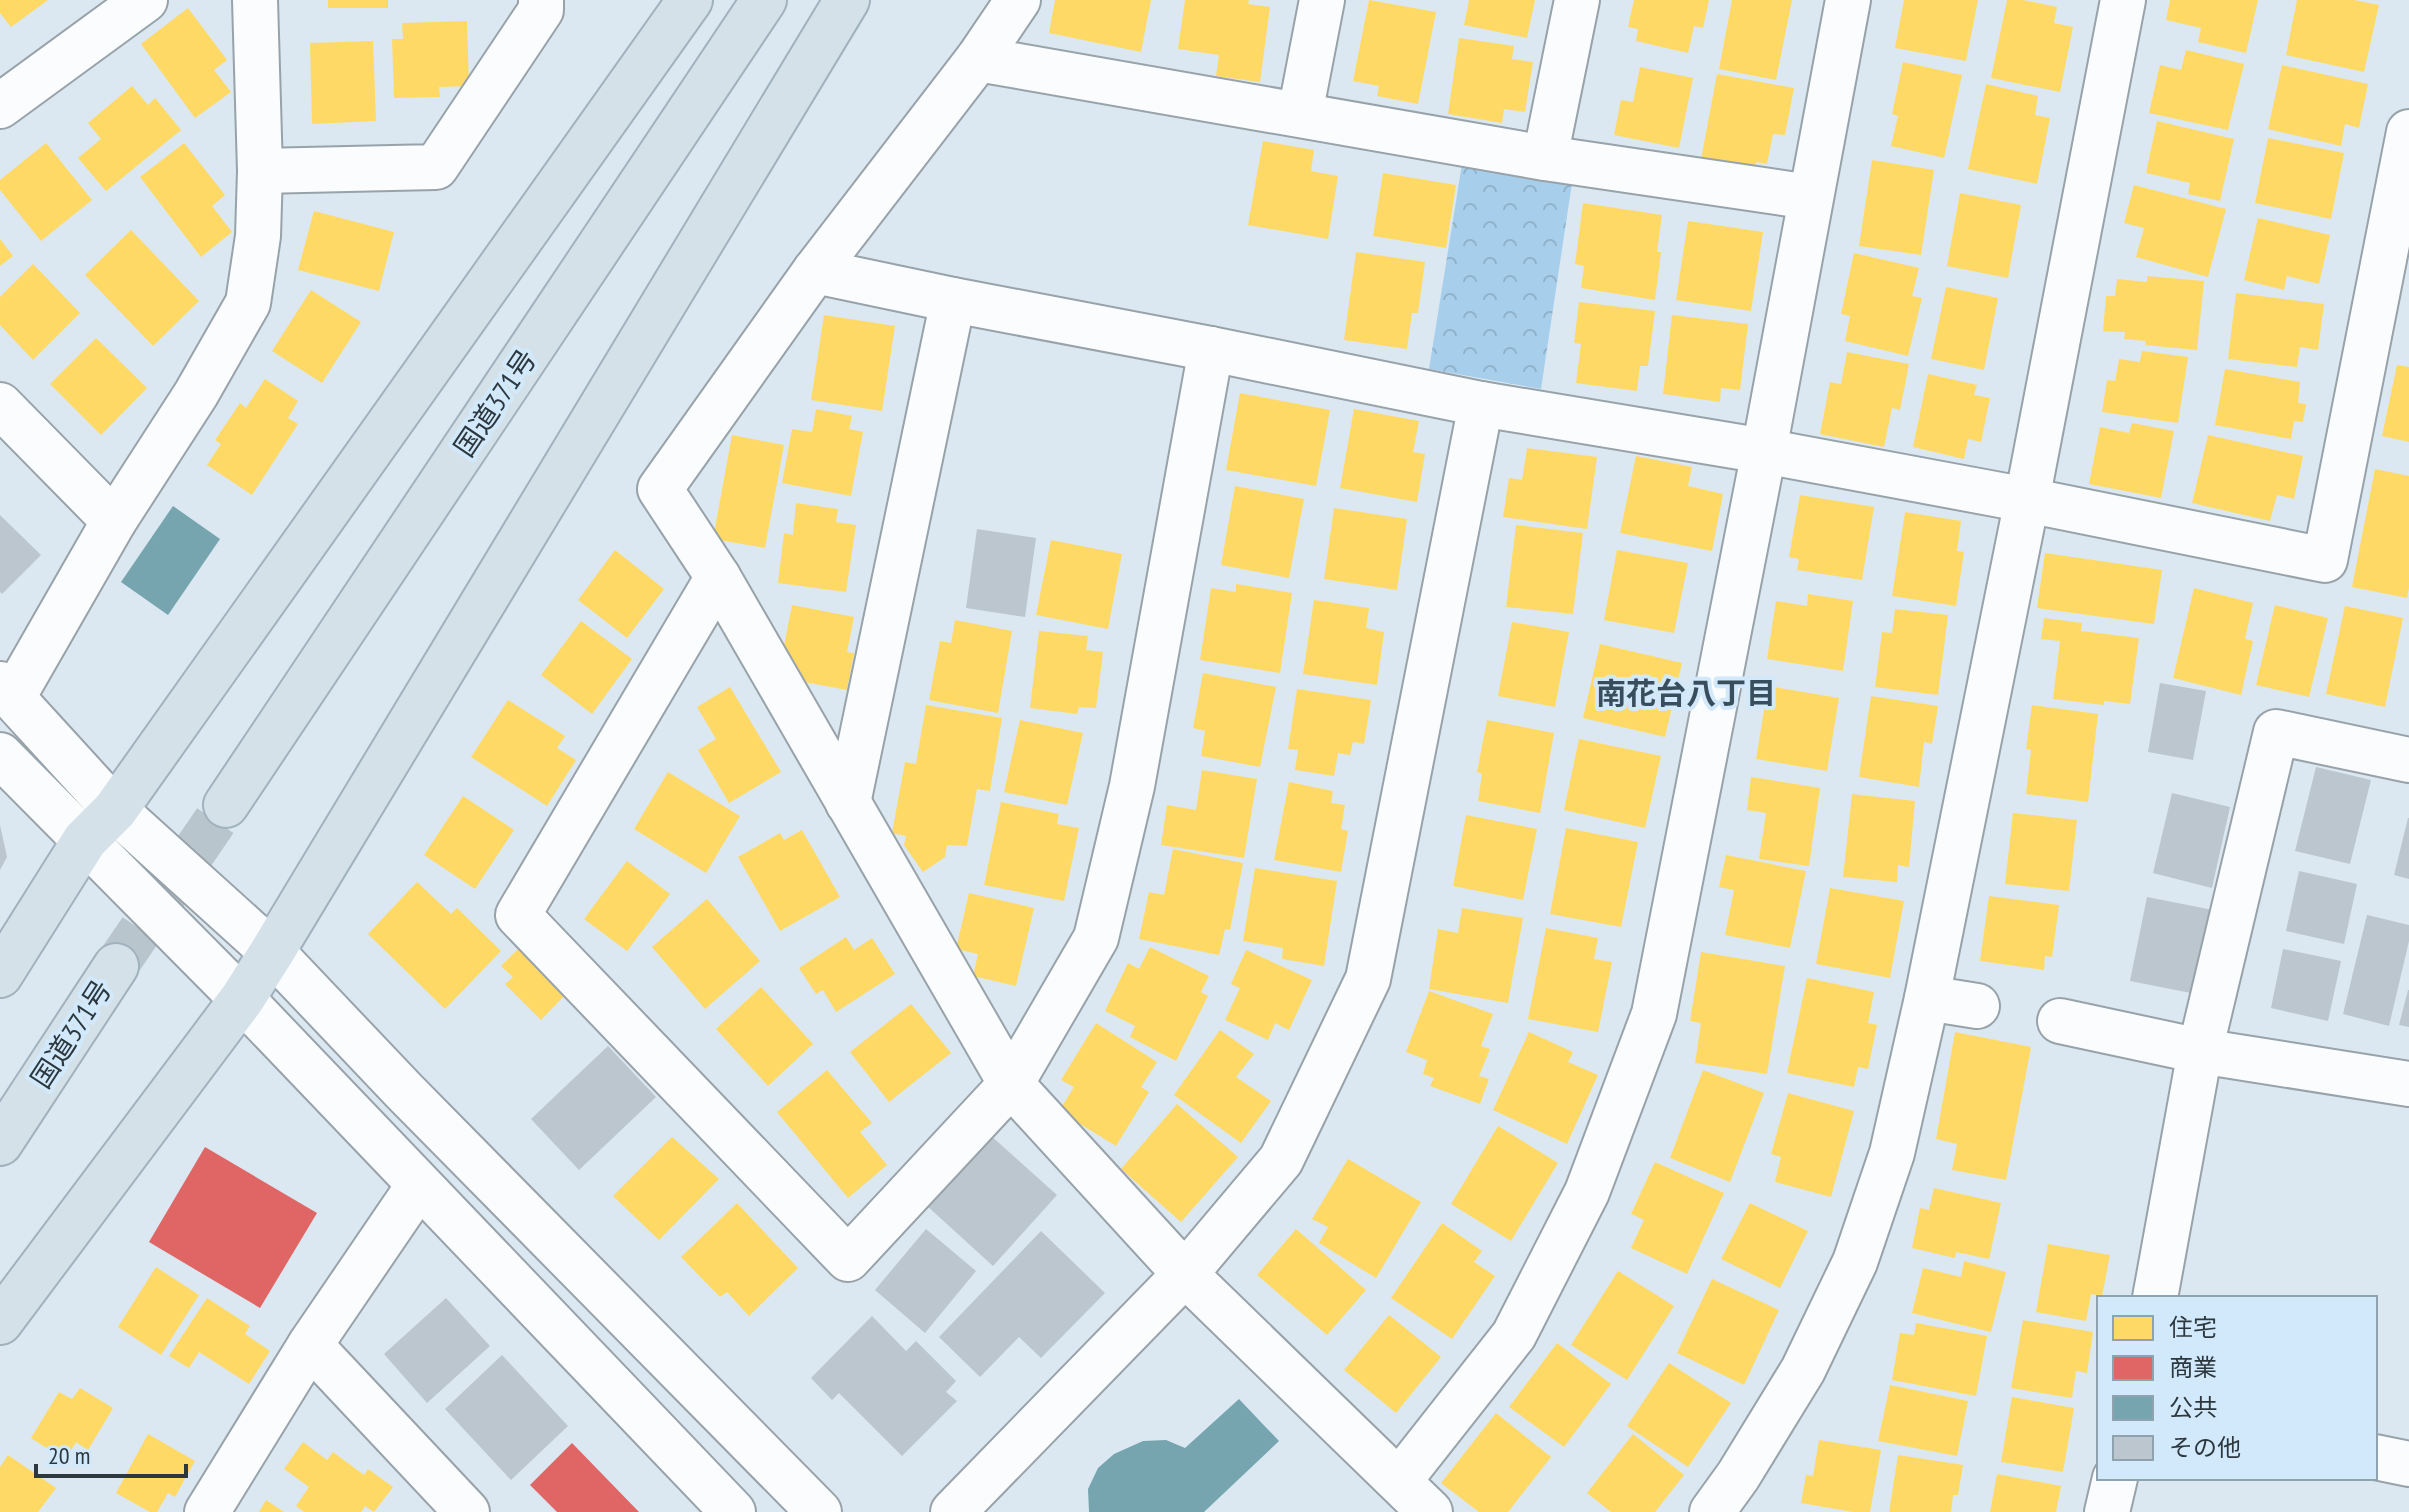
<svg xmlns="http://www.w3.org/2000/svg" width="2409" height="1512" viewBox="0 0 2409 1512" font-family="'PT Sans Narrow','Noto Sans JP',sans-serif">
	<style>
		.park { fill: url(#park-crowns) }
		.homes { fill: #ffd966 }
		.shops { fill: #e06666 }
		.public { fill: #76a5af }
		.building { fill: #bcc6ce }
		.lines { fill: none; stroke-linecap: round; stroke-linejoin: round }
		.highway-tunnel { stroke: #b8c5cd; stroke-width: 44; stroke-dasharray: 44 22; stroke-linecap: butt }
		.minor-casing { stroke: #98a2a9; stroke-width: 48 }
		.highway-casing { stroke: #a1b2be; stroke-width: 48 }
		.minor { stroke: #fafcfd; stroke-width: 44 }
		.highway { stroke: #d5e1e9; stroke-width: 44 }
		.labels { text-anchor: middle; stroke-width: 8; stroke-linejoin: round; paint-order: stroke }
		.street-label { font-size: 28px; fill: #2d373e; stroke: #d1e9fb }
		.neighbourhood-label { font-size: 30px; font-weight: bold; fill: #394e5d; stroke: #d1e9fb }
	</style>
	<defs>
		<pattern id="park-crowns" width="20" height="18" patternUnits="userSpaceOnUse" patternTransform="scale(2)"><rect width="20" height="18" fill="#a7cfec"/><path d="M2 6a3 3 0 1 1 6 0M12 15a3 3 0 1 1 6 0" fill="none" stroke="#90b2cb"/></pattern>
	</defs>
	<rect width="100%" height="100%" fill="#dbe8f1"/>
	<polygon class="park" points="1462,164 1572,183 1541,389 1429,369"/>
	<g class="homes">
		<polygon points="0,0 48,0 11,27 0,13"/>
		<rect x="328" y="0" width="60" height="8"/>
		<polygon points="1055,0 1151,0 1141,52 1049,33"/>
		<polygon points="1185,0 1249,0 1248,4 1270,7 1260,82 1216,76 1219,55 1178,49"/>
		<polygon points="1369,0 1436,12 1418,104 1377,96 1379,86 1353,81"/>
		<polygon points="1469,0 1535,0 1527,38 1464,25"/>
		<polygon points="1634,0 1709,0 1703,28 1694,26 1688,53 1636,41 1638,29 1628,27"/>
		<polygon points="1732,0 1792,0 1776,80 1719,69"/>
		<polygon points="1904,0 1978,0 1966,61 1895,48"/>
		<polygon points="2007,0 2023,0 2057,7 2054,23 2073,27 2060,92 1991,78"/>
		<polygon points="2170,0 2258,0 2246,53 2198,42 2201,28 2166,20"/>
		<polygon points="2297,0 2354,0 2379,5 2364,72 2286,55"/>
		<polygon points="188,8 227,60 214,70 231,92 195,118 141,44"/>
		<polygon points="467,21 469,86 439,87 440,97 394,98 392,39 403,39 402,23"/>
		<polygon points="1459,38 1514,46 1512,59 1533,62 1525,112 1504,109 1502,123 1448,114"/>
		<polygon points="373,41 376,121 312,124 310,43"/>
		<polygon points="2186,50 2244,64 2228,130 2149,113 2160,65 2181,70"/>
		<polygon points="1903,62 1962,75 1944,158 1891,146 1898,116 1892,114"/>
		<polygon points="2282,65 2368,84 2359,128 2345,124 2341,146 2268,129"/>
		<polygon points="1640,67 1693,78 1679,148 1614,135 1621,100 1633,102"/>
		<polygon points="1717,74 1794,88 1785,135 1773,134 1767,164 1756,162 1753,180 1699,170"/>
		<polygon points="1986,84 2038,96 2035,115 2050,118 2037,184 1968,169"/>
		<polygon points="132,86 148,105 155,98 181,130 106,191 78,158 101,139 88,123"/>
		<polygon points="2157,121 2234,139 2220,201 2188,194 2190,183 2146,173"/>
		<polygon points="2268,138 2344,153 2331,219 2255,203"/>
		<polygon points="1263,141 1314,150 1311,171 1338,176 1328,239 1248,225"/>
		<polygon points="46,143 92,200 41,241 0,190 0,180"/>
		<polygon points="184,143 225,195 212,206 232,232 201,257 140,177"/>
		<polygon points="1872,160 1934,170 1921,255 1859,246"/>
		<polygon points="1383,173 1456,185 1446,248 1373,236"/>
		<polygon points="2134,185 2226,209 2208,277 2136,257 2144,228 2124,223"/>
		<polygon points="1960,193 2021,205 2008,278 1947,266"/>
		<polygon points="1583,203 1662,215 1657,252 1661,252 1655,300 1581,288 1584,266 1575,264"/>
		<polygon points="314,211 394,232 379,291 298,270"/>
		<polygon points="2258,218 2330,235 2319,284 2287,276 2284,290 2244,280"/>
		<polygon points="1688,221 1763,232 1751,311 1676,300"/>
		<polygon points="131,230 199,301 153,346 85,275"/>
		<polygon points="0,239 13,256 0,266"/>
		<polygon points="1356,252 1425,262 1418,313 1412,313 1407,349 1344,340"/>
		<polygon points="1854,253 1919,268 1912,296 1922,298 1908,356 1845,341 1850,316 1841,314"/>
		<polygon points="33,264 80,313 33,360 0,325 0,297"/>
		<polygon points="2147,276 2204,281 2197,350 2145,345 2146,341 2124,339 2125,332 2103,331 2106,296 2115,296 2117,279 2147,282"/>
		<polygon points="1946,287 1998,298 1984,370 1931,359"/>
		<polygon points="311,290 361,322 322,383 272,351"/>
		<polygon points="2236,293 2324,304 2318,350 2300,347 2297,367 2228,359"/>
		<polygon points="1579,302 1655,311 1648,366 1640,366 1637,391 1576,383 1581,344 1574,343"/>
		<polygon points="824,315 895,326 882,411 811,400"/>
		<polygon points="1672,315 1748,324 1740,390 1721,388 1720,402 1663,394"/>
		<polygon points="96,338 147,388 101,435 50,384"/>
		<polygon points="2142,351 2188,357 2178,423 2102,412 2107,380 2115,381 2119,359 2140,362"/>
		<polygon points="1847,352 1909,364 1900,410 1892,408 1884,447 1820,434 1830,382 1841,384"/>
		<polygon points="2397,365 2409,367 2409,442 2382,436"/>
		<polygon points="2225,369 2300,382 2298,403 2306,404 2303,422 2294,421 2291,439 2215,425"/>
		<polygon points="1928,374 1977,385 1974,395 1990,398 1981,442 1968,439 1964,459 1913,447"/>
		<polygon points="265,379 298,401 288,418 298,424 252,495 207,465 221,444 215,440 240,403 246,408"/>
		<polygon points="1240,393 1330,410 1316,486 1226,470"/>
		<polygon points="816,409 852,416 849,429 863,432 851,496 782,483 792,429 812,432"/>
		<polygon points="1354,409 1419,421 1413,452 1425,454 1417,502 1340,488"/>
		<polygon points="2132,423 2174,431 2161,498 2089,484 2100,427 2129,433"/>
		<polygon points="732,435 784,445 765,548 713,539"/>
		<polygon points="2208,435 2303,456 2294,499 2277,495 2270,521 2192,503"/>
		<polygon points="1527,448 1597,457 1587,529 1503,517 1509,478 1522,480"/>
		<polygon points="1636,456 1692,467 1688,486 1723,494 1712,551 1620,533"/>
		<polygon points="2375,469 2409,476 2409,588 2407,598 2352,587"/>
		<polygon points="1235,486 1304,499 1289,578 1221,565"/>
		<polygon points="1800,495 1874,507 1862,580 1797,570 1799,559 1789,557"/>
		<polygon points="796,503 838,509 836,522 856,525 846,592 778,583 784,533 793,535"/>
		<polygon points="1334,508 1407,519 1397,590 1324,579"/>
		<polygon points="1905,512 1961,521 1957,551 1964,552 1956,606 1892,596"/>
		<polygon points="1516,525 1583,533 1573,614 1506,607"/>
		<polygon points="1051,540 1122,554 1108,629 1036,615"/>
		<polygon points="615,550 664,589 627,638 578,600"/>
		<polygon points="1617,550 1688,563 1674,633 1604,620"/>
		<polygon points="2045,553 2162,570 2154,624 2037,608"/>
		<polygon points="1236,584 1292,593 1280,673 1200,660 1211,588 1236,592"/>
		<polygon points="2194,588 2253,603 2245,639 2253,641 2241,695 2173,678"/>
		<polygon points="1808,594 1853,601 1843,671 1767,659 1776,601 1807,606"/>
		<polygon points="1314,600 1369,608 1366,628 1384,632 1377,685 1303,674"/>
		<polygon points="792,605 854,617 847,652 854,653 847,690 793,680 781,661"/>
		<polygon points="2275,605 2328,618 2309,697 2256,685"/>
		<polygon points="2345,606 2403,618 2385,707 2326,694"/>
		<polygon points="1895,609 1948,615 1938,695 1875,687 1882,632 1892,633"/>
		<polygon points="2044,618 2082,623 2081,631 2139,638 2130,704 2104,701 2104,705 2053,699 2060,641 2041,639"/>
		<polygon points="955,620 1012,631 998,713 929,700 940,641 951,643"/>
		<polygon points="581,621 632,659 592,714 541,675"/>
		<polygon points="1512,622 1569,632 1555,707 1498,696"/>
		<polygon points="1039,631 1088,636 1086,650 1103,652 1096,708 1079,707 1077,714 1030,708"/>
		<polygon points="1600,644 1682,663 1665,737 1583,718"/>
		<polygon points="1203,673 1276,687 1260,767 1201,756 1205,731 1193,728"/>
		<polygon points="1768,686 1839,698 1827,771 1756,759"/>
		<polygon points="730,687 781,772 729,803 698,750 716,739 697,707"/>
		<polygon points="1297,689 1371,700 1364,744 1353,742 1350,755 1338,753 1334,776 1295,770 1298,750 1288,749"/>
		<polygon points="1871,696 1938,706 1932,744 1924,742 1919,787 1859,777"/>
		<polygon points="508,700 565,736 557,748 576,760 547,806 471,757"/>
		<polygon points="926,705 1002,718 990,791 977,789 967,846 947,845 945,857 923,872 904,845 906,836 892,833 905,762 916,764"/>
		<polygon points="2032,705 2098,714 2088,802 2026,794 2031,750 2026,749"/>
		<polygon points="1020,720 1083,733 1067,805 1004,792"/>
		<polygon points="1487,720 1554,733 1540,813 1478,801 1482,774 1477,772"/>
		<polygon points="1579,739 1661,756 1645,828 1564,810"/>
		<polygon points="1202,770 1257,779 1244,858 1161,845 1167,805 1196,810"/>
		<polygon points="668,772 740,816 706,873 634,829"/>
		<polygon points="1751,777 1820,788 1809,866 1759,859 1766,813 1747,810"/>
		<polygon points="1289,782 1333,791 1331,803 1345,805 1341,829 1348,831 1341,872 1274,860"/>
		<polygon points="1852,794 1915,801 1909,867 1898,865 1897,882 1843,877"/>
		<polygon points="463,796 514,830 475,889 424,855"/>
		<polygon points="1001,802 1059,814 1057,824 1079,828 1064,901 984,885"/>
		<polygon points="2013,813 2077,820 2069,891 2005,884"/>
		<polygon points="1466,815 1537,829 1523,900 1453,886"/>
		<polygon points="1566,828 1638,842 1621,927 1550,914"/>
		<polygon points="802,830 840,897 780,931 738,857 780,833 784,840"/>
		<polygon points="1173,849 1243,863 1230,930 1225,929 1219,955 1139,939 1149,892 1164,895"/>
		<polygon points="1726,855 1806,871 1790,948 1725,935 1734,890 1719,887"/>
		<polygon points="627,861 670,894 627,951 584,919"/>
		<polygon points="1255,868 1337,881 1324,966 1282,959 1283,948 1243,941"/>
		<polygon points="417,882 451,914 457,908 501,951 445,1009 368,934"/>
		<polygon points="1830,888 1904,901 1890,978 1816,964"/>
		<polygon points="969,893 1034,908 1016,986 973,976 978,954 956,949"/>
		<polygon points="1989,896 2059,905 2052,957 2045,956 2044,970 1980,961"/>
		<polygon points="707,899 760,961 705,1009 652,947"/>
		<polygon points="1462,908 1523,918 1508,1003 1429,989 1438,929 1458,933"/>
		<polygon points="1546,928 1598,938 1594,959 1612,962 1598,1032 1528,1019"/>
		<polygon points="846,937 854,950 872,938 895,974 836,1012 823,990 816,994 799,968"/>
		<polygon points="1150,947 1209,976 1201,992 1208,996 1176,1061 1130,1037 1135,1026 1105,1011 1128,963 1139,969"/>
		<polygon points="519,948 565,995 541,1020 505,984 513,977 501,966"/>
		<polygon points="1246,950 1312,980 1289,1030 1275,1023 1268,1040 1225,1020 1240,988 1231,984"/>
		<polygon points="1701,952 1785,966 1767,1074 1695,1063 1701,1023 1690,1021"/>
		<polygon points="1807,978 1874,992 1868,1023 1877,1025 1868,1069 1858,1067 1854,1087 1787,1073"/>
		<polygon points="761,987 813,1044 768,1086 716,1029"/>
		<polygon points="1429,991 1493,1014 1481,1046 1490,1049 1479,1076 1489,1079 1480,1104 1430,1086 1434,1078 1423,1074 1427,1060 1406,1052"/>
		<polygon points="911,1004 951,1053 889,1102 850,1052"/>
		<polygon points="1096,1023 1157,1062 1141,1087 1149,1092 1116,1146 1059,1111 1074,1087 1061,1080"/>
		<polygon points="1220,1030 1254,1054 1236,1077 1271,1101 1241,1143 1174,1095"/>
		<polygon points="1529,1032 1573,1052 1568,1062 1598,1075 1567,1144 1493,1110"/>
		<polygon points="1955,1032 2031,1047 2006,1180 1952,1170 1957,1144 1936,1139"/>
		<polygon points="827,1070 872,1123 860,1132 887,1165 848,1198 777,1112"/>
		<polygon points="1703,1070 1764,1093 1730,1182 1670,1158"/>
		<polygon points="1788,1093 1854,1111 1831,1197 1775,1182 1781,1157 1771,1154"/>
		<polygon points="1177,1104 1238,1157 1181,1222 1121,1169"/>
		<polygon points="1498,1126 1558,1163 1511,1241 1451,1204"/>
		<polygon points="672,1137 719,1179 659,1240 613,1196"/>
		<polygon points="1348,1159 1421,1202 1376,1278 1319,1243 1328,1227 1312,1219"/>
		<polygon points="1655,1162 1724,1193 1687,1274 1631,1248 1644,1220 1631,1214"/>
		<polygon points="1934,1188 2001,1203 1989,1259 1956,1252 1955,1258 1912,1248 1920,1208 1929,1210"/>
		<polygon points="737,1203 798,1268 749,1316 727,1292 720,1297 681,1257"/>
		<polygon points="1750,1203 1808,1231 1780,1288 1721,1259"/>
		<polygon points="1442,1223 1482,1251 1474,1262 1495,1276 1452,1339 1391,1298"/>
		<polygon points="1296,1229 1366,1290 1327,1335 1257,1275"/>
		<polygon points="2048,1244 2110,1255 2102,1296 2091,1294 2086,1321 2036,1312"/>
		<polygon points="1964,1261 2006,1272 1991,1332 1912,1313 1923,1268 1961,1277"/>
		<polygon points="156,1267 199,1295 161,1355 118,1327"/>
		<polygon points="1618,1271 1674,1306 1627,1380 1571,1345"/>
		<polygon points="1712,1279 1779,1310 1744,1385 1677,1353"/>
		<polygon points="207,1298 250,1326 245,1334 270,1351 249,1384 199,1352 189,1368 169,1356"/>
		<polygon points="1389,1315 1441,1357 1396,1413 1344,1370"/>
		<polygon points="2023,1320 2093,1332 2087,1373 2076,1371 2072,1398 2011,1388"/>
		<polygon points="1916,1323 1987,1336 1976,1396 1892,1380 1900,1333 1914,1335"/>
		<polygon points="1557,1343 1611,1384 1564,1447 1509,1407"/>
		<polygon points="1669,1363 1731,1403 1688,1467 1627,1426"/>
		<polygon points="1890,1385 1968,1401 1957,1456 1878,1441"/>
		<polygon points="80,1388 113,1408 88,1450 76,1442 65,1460 31,1438 59,1392 72,1399"/>
		<polygon points="2012,1397 2074,1408 2063,1472 2001,1462"/>
		<polygon points="1496,1413 1551,1457 1508,1512 1479,1512 1441,1483"/>
		<polygon points="148,1434 195,1461 175,1497 168,1493 157,1512 150,1512 116,1493"/>
		<polygon points="1633,1434 1684,1475 1655,1512 1611,1512 1587,1493"/>
		<polygon points="1819,1440 1881,1450 1870,1512 1853,1512 1801,1503 1806,1475 1813,1476"/>
		<polygon points="303,1442 327,1460 333,1452 364,1475 368,1469 393,1487 374,1512 365,1506 361,1512 304,1512 296,1506 309,1487 284,1469"/>
		<polygon points="8,1455 56,1488 38,1512 0,1512 0,1467"/>
		<polygon points="1898,1455 1963,1465 1958,1495 1953,1495 1951,1512 1889,1512"/>
		<polygon points="1997,1474 2061,1486 2056,1512 1990,1512"/>
		<polygon points="266,1500 284,1512 259,1512"/>
	</g>
	<g class="shops">
		<polygon points="205,1147 317,1213 260,1308 149,1242"/>
		<polygon points="572,1443 639,1512 557,1512 530,1485"/>
	</g>
	<g class="public">
		<polygon points="173,506 220,539 168,615 121,582"/>
		<polygon points="1239,1399 1279,1441 1204,1512 1089,1512 1088,1489 1098,1468 1114,1454 1143,1441 1166,1440 1185,1448"/>
	</g>
	<g class="building">
		<polygon points="0,515 41,555 2,594 0,592"/>
		<polygon points="977,529 1036,538 1025,617 966,608"/>
		<polygon points="2160,683 2206,691 2193,760 2148,752"/>
		<polygon points="2316,767 2371,780 2350,864 2295,851"/>
		<polygon points="2172,793 2230,807 2212,888 2153,873"/>
		<polygon points="2408,818 2409,818 2409,879 2394,875"/>
		<polygon points="0,825 7,857 0,870"/>
		<polygon points="2299,871 2357,884 2344,944 2286,931"/>
		<polygon points="2147,897 2213,910 2196,994 2130,981"/>
		<polygon points="2367,915 2409,925 2409,941 2389,1026 2343,1014"/>
		<polygon points="2283,949 2341,961 2328,1021 2271,1008"/>
		<polygon points="2408,990 2409,990 2409,1027 2399,1025"/>
		<polygon points="608,1046 656,1097 579,1170 531,1119"/>
		<polygon points="989,1134 1057,1195 993,1266 926,1205"/>
		<polygon points="926,1229 976,1271 925,1333 875,1290"/>
		<polygon points="1041,1231 1105,1293 1041,1358 1019,1337 980,1377 939,1337"/>
		<polygon points="446,1298 490,1346 427,1403 384,1354"/>
		<polygon points="872,1316 906,1351 916,1341 956,1381 946,1392 957,1401 902,1456 839,1393 832,1400 811,1378"/>
		<polygon points="502,1355 568,1426 511,1480 445,1409"/>
	</g>
	<g class="lines">
		<polyline class="highway-tunnel" points="116,966 226,805"/>
		<g class="minor-casing">
			<g id="minor">
				<polyline points="1018,0 978,59 815,271 660,489 718,577 1011,1084 1185,1274 1430,1512"/>
				<polyline points="978,59 1545,158 1810,197"/>
				<polyline points="0,106 145,0"/>
				<polyline points="1300,114 1322,0"/>
				<polyline points="1545,158 1577,0"/>
				<polyline points="260,171 436,167 541,10 541,0"/>
				<polyline points="815,271 953,300 1211,349 1481,404 1764,451 2027,500 2325,560 2409,132"/>
				<polyline points="0,405 114,521"/>
				<polyline points="718,577 518,915 848,1259 1011,1084 1096,938 1132,786 1211,349"/>
				<polyline points="0,684 115,810 272,952 404,1091 819,1512"/>
				<polyline points="13,697 114,521 196,394 248,303 258,236 260,171 255,0"/>
				<polyline points="0,755 242,999 733,1512"/>
				<polyline points="848,803 953,300"/>
				<polyline points="1927,998 1977,1006"/>
				<polyline points="2060,1021 2200,1051 2409,1084"/>
				<polyline points="2155,1298 2200,1051 2276,732 2409,760"/>
				<polyline points="310,1345 467,1512"/>
				<polyline points="2375,1457 2409,1464"/>
				<polyline points="1399,1481 1514,1335 1587,1192 1654,1014 1764,451 1848,0"/>
				<polyline points="207,1512 310,1345 419,1185"/>
				<polyline points="953,1512 1185,1274 1281,1160 1368,979 1481,404"/>
				<polyline points="1712,1512 1738,1476 1803,1370 1855,1262 1892,1153 1927,998 2027,500 2123,0"/>
				<polyline points="2107,1512 2115,1478"/>
			</g>
		</g>
		<g class="highway-casing">
			<g id="highway">
				<polyline points="226,805 764,0"/>
				<polyline points="0,975 85,840 115,810 690,0"/>
				<polyline points="0,1143 116,966"/>
				<polyline points="0,1322 242,999 272,952 847,0"/>
			</g>
		</g>
		<use href="#minor" class="minor"/>
		<use href="#highway" class="highway"/>
	</g>
	<g class="labels">
		<g class="street-label">
			<text transform="translate(495 403) rotate(-56)" y="10">国道371号</text>
			<text transform="translate(71 1034) rotate(-57)" y="10">国道371号</text>
		</g>
		<g class="neighbourhood-label">
			<text x="1686" y="704">南花台八丁目</text>
		</g>
	</g>
	<rect x="2097" y="1296" width="280" height="184" fill="#d1e9fb" stroke="#8fa2af" stroke-width="2"/>
	<rect x="2113" y="1316" width="40" height="24" fill="#ffd966" stroke="#8fa2af" stroke-width="2"/>
	<text x="2169" y="1336" font-size="24" fill="#2d373e">住宅</text>
	<rect x="2113" y="1356" width="40" height="24" fill="#e06666" stroke="#8fa2af" stroke-width="2"/>
	<text x="2169" y="1376" font-size="24" fill="#2d373e">商業</text>
	<rect x="2113" y="1396" width="40" height="24" fill="#76a5af" stroke="#8fa2af" stroke-width="2"/>
	<text x="2169" y="1416" font-size="24" fill="#2d373e">公共</text>
	<rect x="2113" y="1436" width="40" height="24" fill="#bcc6ce" stroke="#8fa2af" stroke-width="2"/>
	<text x="2169" y="1456" font-size="24" fill="#2d373e">その他</text>
	<path d="M36 1464v12h150v-12" fill="none" stroke="#2d373e" stroke-width="4"/>
	<text x="48" y="1464" font-size="24" fill="#2d373e" stroke="#d1e9fb" stroke-width="6" paint-order="stroke">20 m</text>
</svg>
